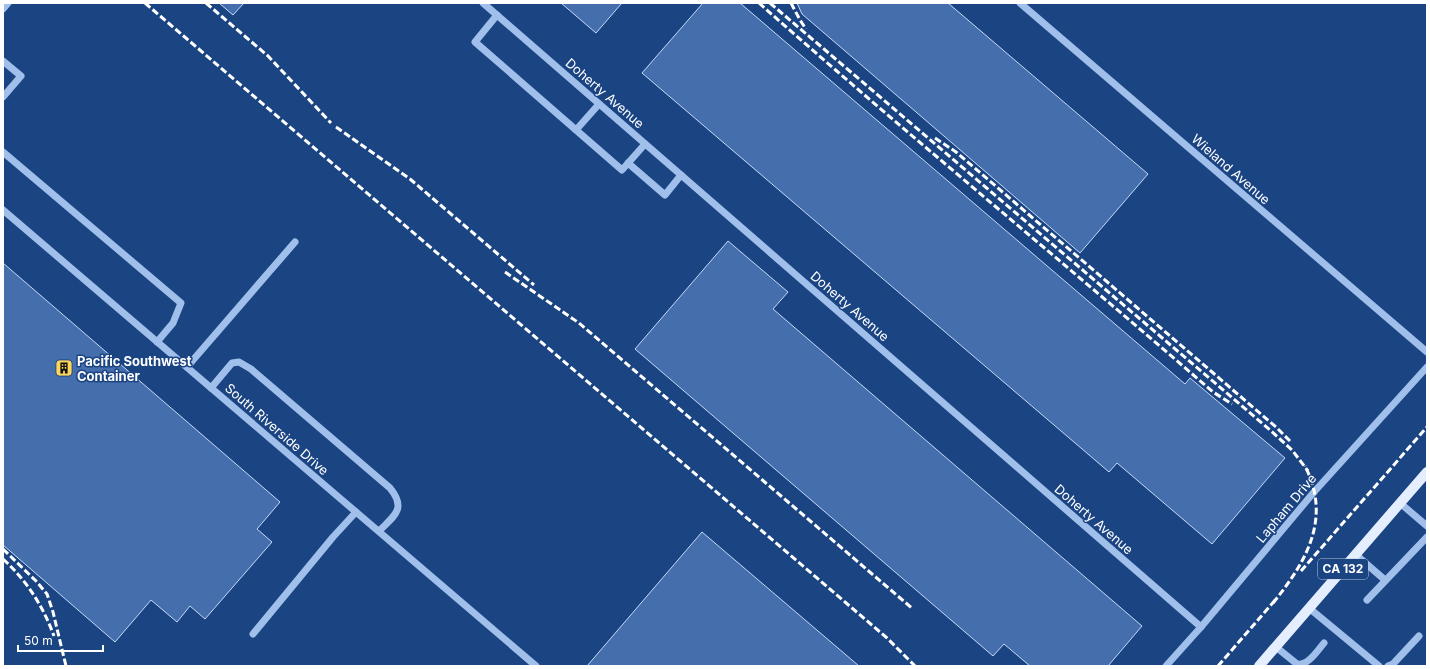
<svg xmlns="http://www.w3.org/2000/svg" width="1430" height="669" viewBox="0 0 1430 669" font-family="Inter,sans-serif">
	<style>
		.building { fill: #446eac; stroke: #c5daf8 }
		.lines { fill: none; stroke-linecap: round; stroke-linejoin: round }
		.minor { stroke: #a0bfeb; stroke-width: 7 }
		.major { stroke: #e5eeff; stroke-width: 10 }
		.rail { stroke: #fff; stroke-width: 3; stroke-dasharray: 7 3; stroke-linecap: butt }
		.labels { text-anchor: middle; stroke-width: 3; stroke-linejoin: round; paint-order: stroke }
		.shield { fill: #1b4483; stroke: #bbc7da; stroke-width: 1 }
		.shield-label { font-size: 12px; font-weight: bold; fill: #fff }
		.street-label { font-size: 13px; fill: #fff; stroke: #1b4483 }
		.poi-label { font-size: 13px; font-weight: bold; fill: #fff; stroke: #1b4483; text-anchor: start }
	</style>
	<rect width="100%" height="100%" fill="#1b4483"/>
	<g class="building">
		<polygon points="219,3 244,3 233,15"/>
		<polygon points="561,3 622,3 596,33"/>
		<polygon points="703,3 740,3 1185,384 1190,378 1285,458 1212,544 1117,463 1109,472 642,73"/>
		<polygon points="797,3 948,3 1148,174 1080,253 802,14"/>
		<polygon points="728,241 788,292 773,309 1142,626 1108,666 1030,666 1004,644 993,656 635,349"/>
		<polygon points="3,263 280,502 257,529 272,542 205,619 190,606 177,622 151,600 115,642 3,545"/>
		<polygon points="702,532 859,666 587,666"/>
	</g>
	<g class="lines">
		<g class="minor">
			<polyline points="483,3 1201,627"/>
			<polyline points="1020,3 1427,352"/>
			<polyline points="3,9 8,3"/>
			<polyline points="497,15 475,42 622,170 645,144"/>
			<polyline points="3,61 21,76 3,97"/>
			<polyline points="576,130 599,104"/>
			<polyline points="3,152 181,303 173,323 157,342"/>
			<polyline points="628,163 665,195 681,175"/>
			<polyline points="3,210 536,666"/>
			<polyline points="187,367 295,242"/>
			<path d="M211,388L232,363L239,362L251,369L390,488C407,509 394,516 379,531"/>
			<polyline points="1400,503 1427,526"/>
			<polyline points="1355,554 1385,580"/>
			<polyline points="1367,600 1427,537"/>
			<polyline points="1309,608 1379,666"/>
			<polyline points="253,634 333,537 356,512"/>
			<path d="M1276,647L1297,664C1308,666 1317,651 1324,643"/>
			<polyline points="1166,666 1201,627 1314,492 1427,367"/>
			<polyline points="1388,666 1393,664 1419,636"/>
		</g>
		<polyline class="major" points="1259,666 1427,472"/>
		<g class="rail">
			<polyline points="145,3 887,638 915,666"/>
			<polyline points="206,3 268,56 331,123"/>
			<path d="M759,3C908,135 1062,261 1213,392L1232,404"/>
			<polyline points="770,3 1270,430 1292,450 1308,471"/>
			<polyline points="791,3 800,20 806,29"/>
			<polyline points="336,127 410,179 534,285"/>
			<polyline points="935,138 956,152 1276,427 1290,441"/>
			<polyline points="505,272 579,323 913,609"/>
			<polyline points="3,549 36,581 47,594 53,612 66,666"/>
			<path d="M3,559C27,581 43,606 54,636"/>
			<polyline points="1301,571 1427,427"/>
			<path d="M1273,603C1306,562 1332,519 1305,466"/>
			<polyline points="1218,666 1277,598"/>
		</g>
	</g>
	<defs>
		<g id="building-square" transform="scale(0.9)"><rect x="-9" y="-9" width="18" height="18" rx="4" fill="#fcd55d" stroke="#1b4483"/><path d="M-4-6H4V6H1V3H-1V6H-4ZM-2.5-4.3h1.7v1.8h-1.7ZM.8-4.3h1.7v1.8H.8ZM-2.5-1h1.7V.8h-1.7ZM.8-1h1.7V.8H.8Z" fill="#111"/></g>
	</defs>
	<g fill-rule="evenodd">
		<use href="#building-square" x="64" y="368"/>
	</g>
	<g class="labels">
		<rect class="shield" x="1318" y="559" width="50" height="20" rx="3"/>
		<g class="shield-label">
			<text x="1343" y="573">CA 132</text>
		</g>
		<g class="street-label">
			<text transform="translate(605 93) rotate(41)" y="5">Doherty Avenue</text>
			<text transform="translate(1231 169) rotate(41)" y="5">Wieland Avenue</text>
			<text transform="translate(850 306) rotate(41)" y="5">Doherty Avenue</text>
			<text transform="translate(277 429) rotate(41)" y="5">South Riverside Drive</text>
			<text transform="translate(1286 508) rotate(-50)" y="5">Lapham Drive</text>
			<text transform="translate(1094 519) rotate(41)" y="5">Doherty Avenue</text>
		</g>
		<g class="poi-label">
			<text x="77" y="366">Pacific Southwest<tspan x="77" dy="15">Container</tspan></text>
		</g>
	</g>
	<rect width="1430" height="669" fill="none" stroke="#ffffff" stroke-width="8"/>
	<path d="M18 645v6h85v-6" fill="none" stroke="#ffffff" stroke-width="2"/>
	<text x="24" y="645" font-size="12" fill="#ffffff" stroke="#1b4483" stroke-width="3" paint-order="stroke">50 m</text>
</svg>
